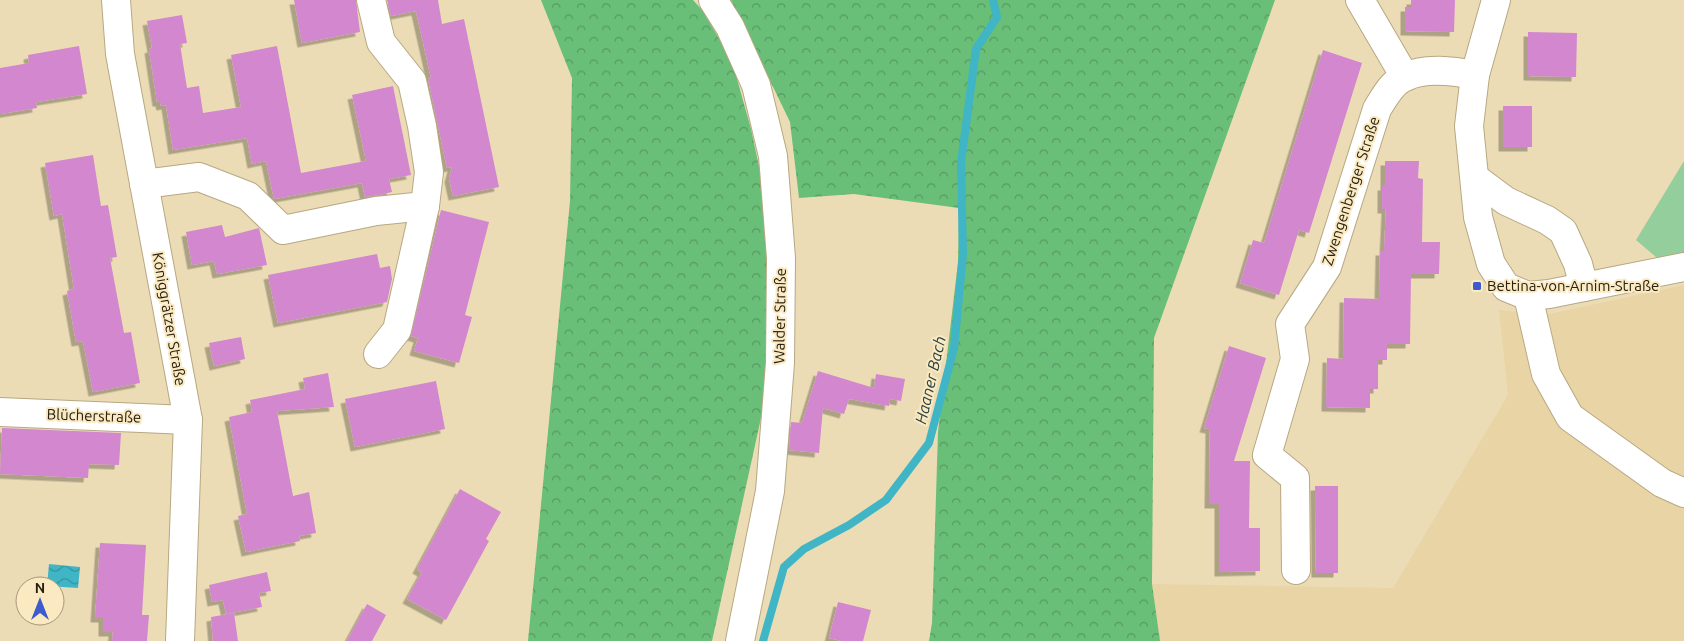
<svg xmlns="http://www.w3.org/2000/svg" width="1684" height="641" viewBox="0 0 1684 641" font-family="Ubuntu,sans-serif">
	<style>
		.built { fill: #e8d4a5 }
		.grass { fill: #94ce9c }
		.forest { fill: url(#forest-crowns) }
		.water { fill: url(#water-waves) }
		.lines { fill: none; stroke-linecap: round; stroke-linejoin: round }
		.stream { stroke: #3fb5c5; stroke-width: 8 }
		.building { fill: #d287cf; filter: url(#shadow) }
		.minor-casing { stroke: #b7a882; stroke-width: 30 }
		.minor { stroke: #fff; stroke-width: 28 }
		.poi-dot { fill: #3d5bcd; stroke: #fae9c1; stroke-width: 2 }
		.labels { text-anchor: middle; stroke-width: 4; stroke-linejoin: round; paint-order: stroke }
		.street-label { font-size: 15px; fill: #272112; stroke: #fae9c1 }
		.poi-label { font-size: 15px; fill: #272112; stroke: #fae9c1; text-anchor: start }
		.water-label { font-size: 16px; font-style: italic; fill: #274145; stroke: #fae9c1 }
	</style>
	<defs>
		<pattern id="forest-crowns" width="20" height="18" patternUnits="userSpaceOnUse" patternTransform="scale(1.25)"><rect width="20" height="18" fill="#69be78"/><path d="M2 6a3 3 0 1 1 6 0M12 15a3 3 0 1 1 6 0" fill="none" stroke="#569a61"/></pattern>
		<pattern id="water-waves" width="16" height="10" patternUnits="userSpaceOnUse" patternTransform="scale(1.25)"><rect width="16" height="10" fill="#3fb5c5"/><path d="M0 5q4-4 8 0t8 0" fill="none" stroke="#35939f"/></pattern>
		<filter id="shadow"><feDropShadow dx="-4.5" dy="4.5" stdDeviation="0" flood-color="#0004"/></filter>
	</defs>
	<rect width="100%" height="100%" fill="#ecdcb5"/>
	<polygon class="built" points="1684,285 1684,641 1160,641 1152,584 1393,588 1508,395 1499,310 1545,315"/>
	<polygon class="grass" points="1684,161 1684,258 1663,263 1636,240"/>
	<g class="forest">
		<polygon points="541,0 693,0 703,11 732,61 751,129 764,190 771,325 768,386 712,641 528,641 570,201 572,78"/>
		<polygon points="731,0 1275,0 1154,338 1152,584 1160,641 929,641 932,623 938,432 958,262 959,208 854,194 799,198 790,122"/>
	</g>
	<polygon class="water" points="49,564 80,567 78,588 47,586"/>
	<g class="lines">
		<polyline class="stream" points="763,641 784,567 804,549 849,525 886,500 929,443 954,348 963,254 961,163 976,49 997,17 993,0"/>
	</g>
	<g class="building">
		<polygon points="294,0 356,0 360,32 302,43"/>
		<polygon points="387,0 438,0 442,24 464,19 499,187 453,196 449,178 452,167 447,168 428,79 431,78 416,11 391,16"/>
		<polygon points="1411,0 1455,0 1454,32 1405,31 1405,7 1411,7"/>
		<polygon points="182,15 187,43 180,44 187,88 199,86 203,113 241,107 231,55 277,46 301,173 366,161 352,95 393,86 411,175 389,179 392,192 378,195 365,197 362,183 274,199 266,161 252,164 247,138 173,150 166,105 161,106 160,102 157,102 149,49 152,48 147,21"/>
		<polygon points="1528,32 1577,33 1576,77 1528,76"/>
		<polygon points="79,46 87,94 36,102 37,108 0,114 0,68 29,63 28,55"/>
		<polygon points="1323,50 1362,63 1309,233 1299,230 1279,295 1240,283 1253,240 1264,243"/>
		<rect x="1503" y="106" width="29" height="41"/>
		<polygon points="93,155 101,206 108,205 117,257 110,258 124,333 131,332 140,383 93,392 83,341 76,342 67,291 74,289 62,214 54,216 45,163"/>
		<polygon points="1385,161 1419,161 1418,178 1423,179 1422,242 1440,242 1439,274 1411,274 1410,344 1387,344 1387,360 1378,360 1378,389 1370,389 1370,408 1326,407 1327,358 1343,359 1344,298 1379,299 1380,251 1384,251 1386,209 1382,209 1382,186 1385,186"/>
		<polygon points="441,210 489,222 465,315 472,317 459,363 414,351 418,338 411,336"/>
		<polygon points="222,225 225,237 259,228 267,265 217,274 214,261 192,265 186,232"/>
		<polygon points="377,254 380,268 390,266 392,279 387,302 278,323 268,275"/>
		<polygon points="241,337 245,359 214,366 209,343"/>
		<polygon points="1229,346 1266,358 1234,461 1250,461 1249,528 1260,528 1260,571 1219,572 1219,504 1209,504 1210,429 1204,428"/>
		<polygon points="818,371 874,388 876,374 905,379 901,401 890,399 889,406 849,399 844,414 823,408 819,453 789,450 791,422 802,423"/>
		<polygon points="328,373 334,407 277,411 293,496 309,492 316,533 299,536 300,541 246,552 238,516 247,514 229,417 252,412 250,400 305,389 303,378"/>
		<polygon points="436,381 445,429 355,447 345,399"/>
		<polygon points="2,428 121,433 119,465 89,464 88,478 0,474"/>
		<polygon points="1315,486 1338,486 1338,573 1316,573"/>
		<polygon points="460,489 501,512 486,539 489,541 446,620 407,599 422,572 417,569"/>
		<polygon points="100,543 146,545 142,615 149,615 147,641 112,641 113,632 103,632 103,618 95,618"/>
		<polygon points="267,572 271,591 259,593 262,607 226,614 223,600 212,602 209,585"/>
		<polygon points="838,602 871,610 863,641 842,641 829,638"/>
		<polygon points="367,604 386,615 372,641 347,641"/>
		<polygon points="234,613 238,641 213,641 211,617"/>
	</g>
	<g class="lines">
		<g class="minor-casing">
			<g id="minor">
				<polyline points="116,0 120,54 188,420 180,641"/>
				<polyline points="371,0 381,42 412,81 422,126 429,172 425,206"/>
				<polyline points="713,0 730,27 756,85 773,156 781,258 780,363 770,491 740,641"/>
				<polyline points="1360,0 1405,77"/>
				<polyline points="1496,0 1475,75 1469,126 1478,217 1491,264 1506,287 1528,296 1549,294 1684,267"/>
				<polyline points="1475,178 1506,201 1547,220 1563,231 1578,264 1584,287"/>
				<polyline points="144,184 199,177 248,196 283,230 376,211 425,206 397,330 378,354"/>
				<polyline points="1528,296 1546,374 1570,417 1662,483 1684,493"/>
				<polyline points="0,412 188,420"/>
				<path d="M1296,570L1295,478L1267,455L1295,359L1290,324L1327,267L1377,109C1384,98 1392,82 1405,77C1425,67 1454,71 1475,75"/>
			</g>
		</g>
		<use href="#minor" class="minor"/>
	</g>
	<rect class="poi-dot" x="1472" y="281" width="10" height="10" rx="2.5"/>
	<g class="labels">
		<g class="street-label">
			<text transform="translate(1351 191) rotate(-72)" y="5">Zwengenberger Straße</text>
			<text transform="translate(780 316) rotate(-89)" y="5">Walder Straße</text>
			<text transform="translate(169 319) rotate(80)" y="5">Königgrätzer Straße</text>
			<text transform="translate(94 416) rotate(2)" y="5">Blücherstraße</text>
		</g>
		<g class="poi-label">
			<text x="1487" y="291">Bettina-von-Arnim-Straße</text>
		</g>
		<g class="water-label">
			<text transform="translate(930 380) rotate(-77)" y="6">Haaner Bach</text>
		</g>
	</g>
	<g transform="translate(40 601)"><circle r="24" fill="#fae9c1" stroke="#a6997b"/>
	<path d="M0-4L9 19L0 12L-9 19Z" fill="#3d5bcd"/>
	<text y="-8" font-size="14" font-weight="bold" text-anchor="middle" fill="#272112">N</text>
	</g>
</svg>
